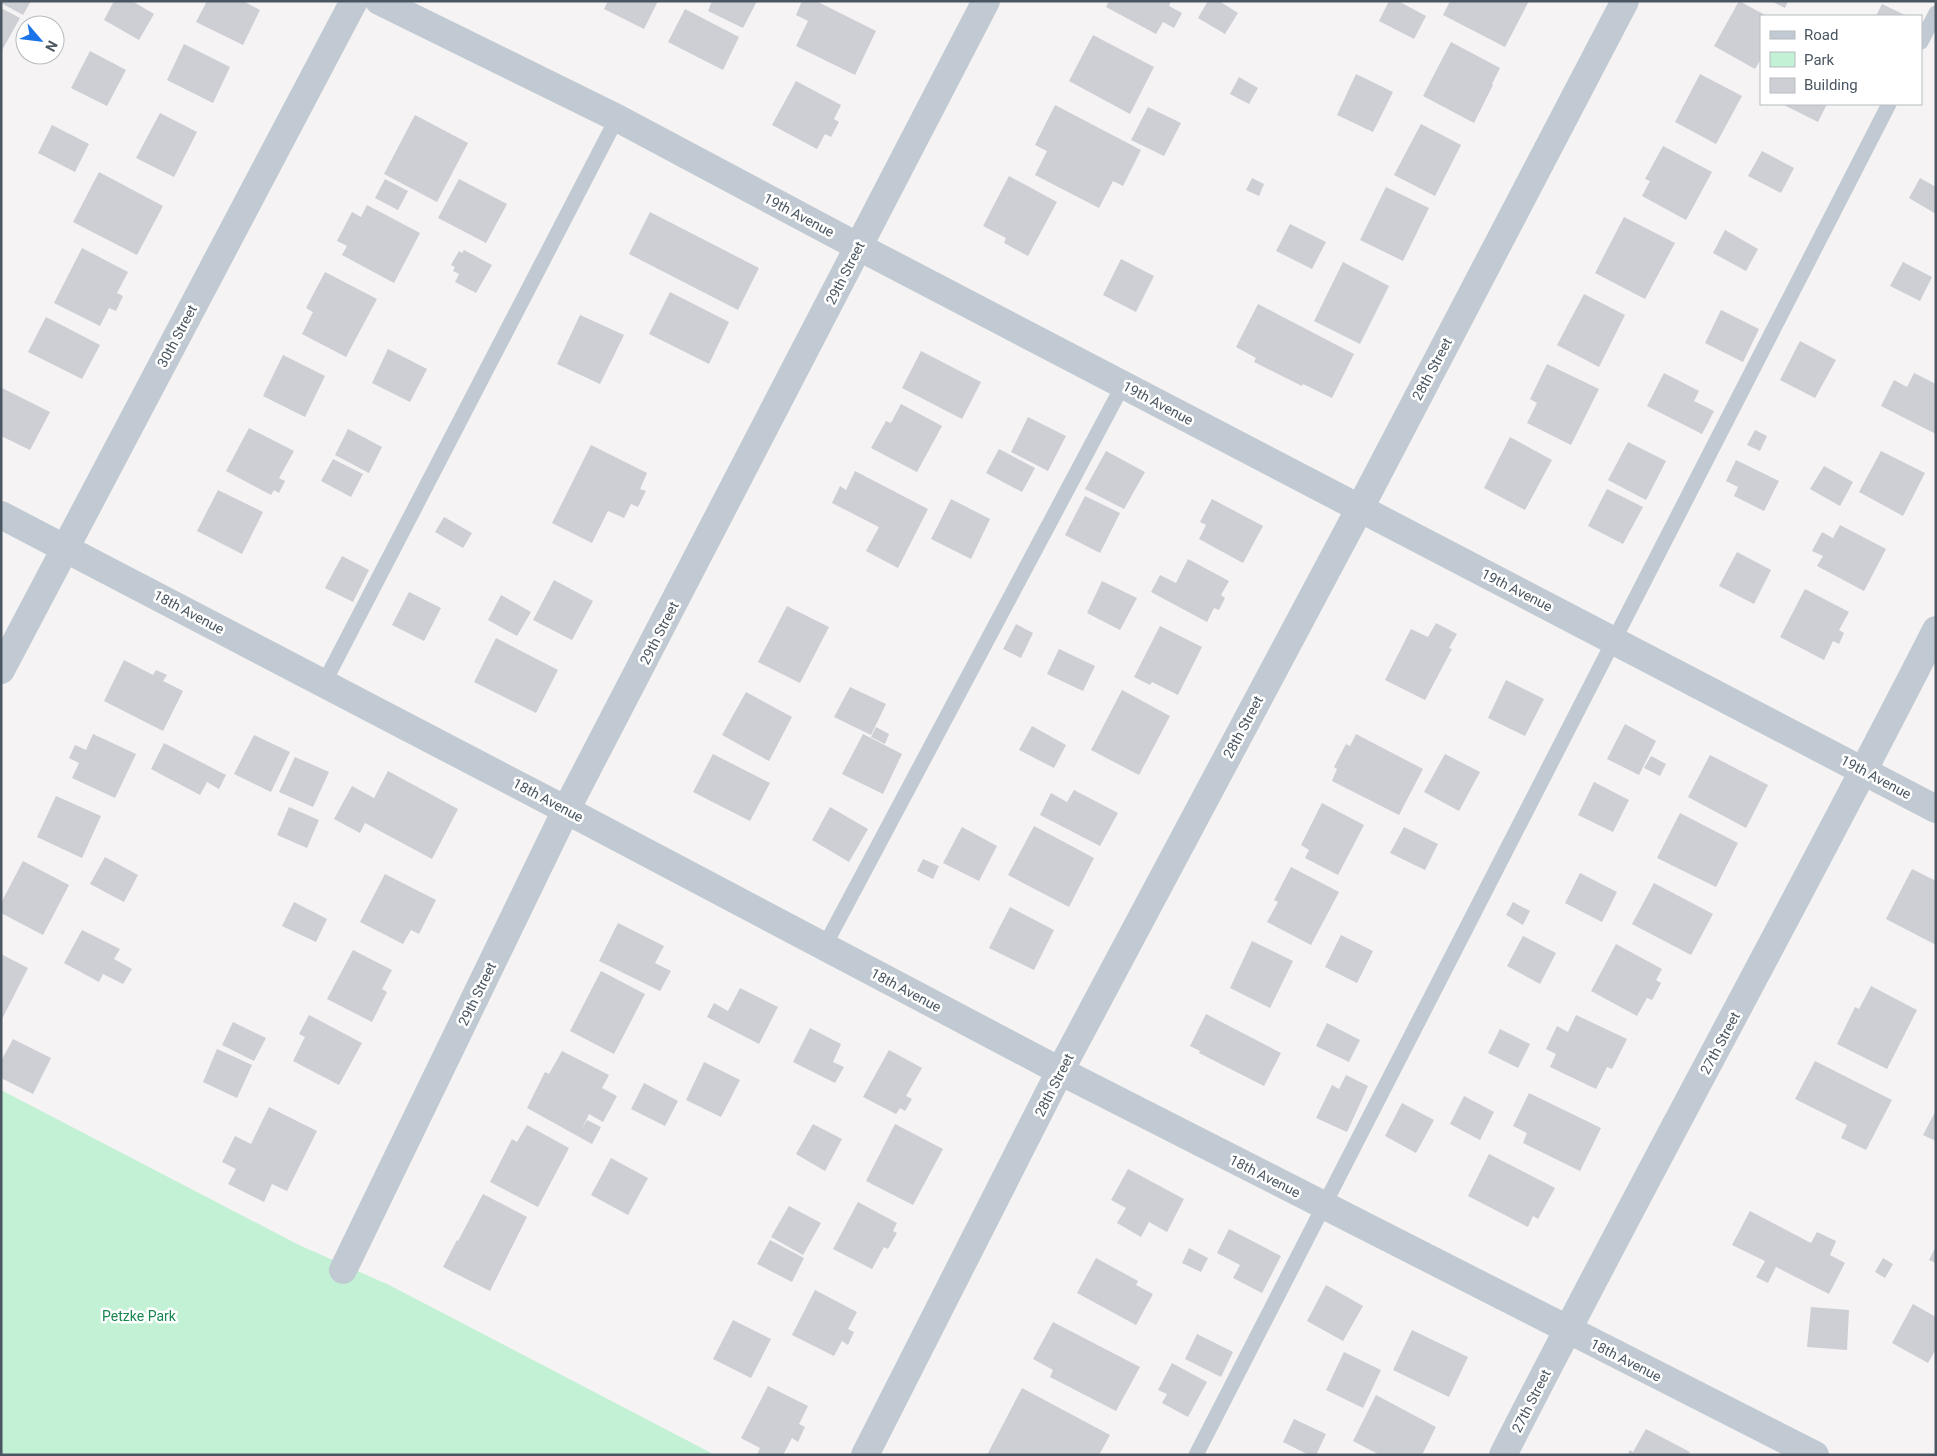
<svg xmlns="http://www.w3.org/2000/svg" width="1937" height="1456" viewBox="0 0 1937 1456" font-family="Roboto,sans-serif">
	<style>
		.green { fill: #c3f1d5 }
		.building { fill: #cdcfd5 }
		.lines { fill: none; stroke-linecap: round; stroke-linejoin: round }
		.service { stroke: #c1cad2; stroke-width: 15 }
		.minor { stroke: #c1cad2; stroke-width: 28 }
		.labels { text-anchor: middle; stroke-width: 5; stroke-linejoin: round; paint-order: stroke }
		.street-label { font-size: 14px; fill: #4a5661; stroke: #fff }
		.park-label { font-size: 14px; fill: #17864f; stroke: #fff }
	</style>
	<rect width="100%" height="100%" fill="#f5f3f3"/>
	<polygon class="green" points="1,1090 299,1245 389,1285 715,1455 1,1455"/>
	<g class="building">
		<polygon points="1,1 31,1 23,15 1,3"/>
		<polygon points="114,1 132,1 154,14 139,40 104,20"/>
		<polygon points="207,1 243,1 260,10 243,45 196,22"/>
		<polygon points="608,1 658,1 644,29 604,9"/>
		<polygon points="712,1 757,1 743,28 708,11"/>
		<polygon points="802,1 816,1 876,31 855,75 796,46 808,21 796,15"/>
		<polygon points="1109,1 1171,1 1169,6 1182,13 1174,28 1163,22 1156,34 1106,7"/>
		<polygon points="1208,1 1219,1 1238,13 1225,34 1198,18"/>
		<polygon points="1389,1 1398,1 1426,16 1414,39 1379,21"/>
		<polygon points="1450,1 1529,1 1505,47 1443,15"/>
		<polygon points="1739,1 1767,16 1761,16 1761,59 1755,69 1714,46"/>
		<polygon points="1771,1 1788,1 1785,8"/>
		<polygon points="1882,4 1907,16 1876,16"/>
		<polygon points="1,8 20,18 1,52"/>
		<polygon points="685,9 739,37 723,70 668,42"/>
		<polygon points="1093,35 1154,67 1130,114 1069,81"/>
		<polygon points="1451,42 1500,68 1492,84 1493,85 1474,123 1423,96"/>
		<polygon points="184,44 230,67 213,103 167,80"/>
		<polygon points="90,51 126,70 107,106 71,88"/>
		<polygon points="1356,74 1393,92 1373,132 1337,115"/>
		<polygon points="1700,74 1742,96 1716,144 1675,122"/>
		<polygon points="1239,77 1258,88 1249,104 1230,94"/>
		<polygon points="796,81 841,105 834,119 839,122 831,137 825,134 817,149 772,125"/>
		<polygon points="1782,104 1827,104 1818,122"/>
		<polygon points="1055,105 1141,150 1123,186 1113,181 1099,208 1035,175 1047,151 1035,145"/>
		<polygon points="1148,107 1181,123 1164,156 1131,140"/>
		<polygon points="160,113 197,132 174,177 136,158"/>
		<polygon points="415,115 468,143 437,202 384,174"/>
		<polygon points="1421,124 1461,145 1435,196 1394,175"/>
		<polygon points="52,125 89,144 75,172 38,153"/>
		<polygon points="1663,146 1712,172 1686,220 1642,196 1650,181 1645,179"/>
		<polygon points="1762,151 1794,168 1781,193 1748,176"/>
		<polygon points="99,172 163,206 137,255 73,222"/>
		<polygon points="1009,176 1057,202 1028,256 1004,243 1006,238 983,226"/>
		<polygon points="1252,178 1264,184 1259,196 1246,190"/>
		<polygon points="1920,178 1936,187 1936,214 1909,198"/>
		<polygon points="385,179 408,191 398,210 375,198"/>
		<polygon points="459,179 507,204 486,243 438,218"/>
		<polygon points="1386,187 1429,208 1403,261 1360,240"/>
		<polygon points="367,205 420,233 394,283 342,255 347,246 337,241 352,212 361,217"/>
		<polygon points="650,212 759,268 738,310 629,254"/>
		<polygon points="1624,217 1675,243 1645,299 1595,273"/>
		<polygon points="1290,224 1326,242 1312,269 1276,251"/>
		<polygon points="1725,230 1758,249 1746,271 1713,253"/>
		<polygon points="82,248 128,272 117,293 123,296 116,311 109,308 100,326 54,303"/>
		<polygon points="464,250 492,265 476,293 455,282 459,274 453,271 455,267 451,265 459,251 462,253"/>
		<polygon points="1121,259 1154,276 1136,312 1103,295"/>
		<polygon points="1343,262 1389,286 1360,344 1314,321"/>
		<polygon points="1903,262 1932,277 1920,301 1890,286"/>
		<polygon points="325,272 377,299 346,357 302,334 313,312 306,308"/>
		<polygon points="670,292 729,322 709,364 649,334"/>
		<polygon points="1584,294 1625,315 1599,367 1557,345"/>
		<polygon points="1258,304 1354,354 1332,398 1303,384 1302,386 1254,362 1256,358 1236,347"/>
		<polygon points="1721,310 1759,329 1743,362 1705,343"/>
		<polygon points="580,315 624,335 600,384 557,364"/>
		<polygon points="46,317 100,345 82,379 28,352"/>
		<polygon points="1800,341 1836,360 1815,398 1780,380"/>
		<polygon points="388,349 427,369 410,402 372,383"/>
		<polygon points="921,351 981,382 962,419 902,388"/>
		<polygon points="283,355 325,376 305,417 263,396"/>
		<polygon points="1547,364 1599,389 1571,445 1527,423 1537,403 1530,399"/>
		<polygon points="1664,373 1699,391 1694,401 1714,411 1702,434 1647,406"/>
		<polygon points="1914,373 1936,384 1936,434 1881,406 1894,380 1907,387"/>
		<polygon points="2,388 50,412 30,450 1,436"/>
		<polygon points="901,404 942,426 917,472 871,448 886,421 891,423"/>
		<polygon points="1028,417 1066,436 1048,471 1011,452"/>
		<polygon points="249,428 294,451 279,478 285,481 279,493 274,490 271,495 226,471"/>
		<polygon points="348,429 382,447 369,473 335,455"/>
		<polygon points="1755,430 1767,436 1760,451 1747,445"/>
		<polygon points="1510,437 1552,460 1525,510 1484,488"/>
		<polygon points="1628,442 1666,461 1646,500 1608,480"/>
		<polygon points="591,445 647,473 640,489 646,491 638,507 631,504 624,518 608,511 592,543 552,523"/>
		<polygon points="999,449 1035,468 1022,492 986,473"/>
		<polygon points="1106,451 1145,472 1124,509 1085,489"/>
		<polygon points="1881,451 1925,473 1903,516 1859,492"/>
		<polygon points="333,459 363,474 351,497 321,481"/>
		<polygon points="1736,460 1779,481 1764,511 1734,496 1738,487 1726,481"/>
		<polygon points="1824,466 1853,482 1840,506 1810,489"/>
		<polygon points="855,471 928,509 898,568 866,551 879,527 832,503 840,486 846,490"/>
		<polygon points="1607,489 1643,507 1623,544 1588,526"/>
		<polygon points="218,490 263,512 242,554 197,531"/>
		<polygon points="1085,496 1120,513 1100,553 1065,535"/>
		<polygon points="951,499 990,519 971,559 931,539"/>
		<polygon points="1212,499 1263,526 1243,563 1199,539 1206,525 1200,522"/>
		<polygon points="444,517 472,533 463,548 435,532"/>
		<polygon points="1840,525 1886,549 1864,591 1817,566 1823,556 1812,551 1822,532 1833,538"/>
		<polygon points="1737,552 1771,570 1754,604 1719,586"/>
		<polygon points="342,556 369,570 353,602 325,588"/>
		<polygon points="1188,559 1229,581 1221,595 1225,598 1219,610 1214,608 1207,622 1151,592 1160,575 1176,583"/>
		<polygon points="554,580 593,601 572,640 533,620"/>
		<polygon points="1102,581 1137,598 1120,630 1087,613"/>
		<polygon points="1805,589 1849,612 1839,630 1844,633 1839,644 1833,641 1824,660 1780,637"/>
		<polygon points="409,592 441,608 424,641 392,625"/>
		<polygon points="501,595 531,612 517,636 488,620"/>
		<polygon points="787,606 829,627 800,683 758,662"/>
		<polygon points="1436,623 1457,634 1449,648 1452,649 1425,700 1385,680 1411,629 1428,637"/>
		<polygon points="1016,624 1033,633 1021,658 1003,649"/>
		<polygon points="1160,626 1202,647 1178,695 1152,682 1150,685 1134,677"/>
		<polygon points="496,638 558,670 536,713 474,682"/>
		<polygon points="1059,649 1095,666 1083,691 1047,674"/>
		<polygon points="124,660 153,675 156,670 167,675 163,681 183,691 163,731 104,701"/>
		<polygon points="1506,680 1544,699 1525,736 1488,718"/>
		<polygon points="850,687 886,704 871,735 834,717"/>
		<polygon points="1122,690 1170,716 1139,775 1091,750"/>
		<polygon points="746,692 792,717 769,761 722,735"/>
		<polygon points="1625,724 1656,741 1639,775 1607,759"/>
		<polygon points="1032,726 1066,745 1054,768 1019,750"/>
		<polygon points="876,727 889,734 885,744 871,737"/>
		<polygon points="93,734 136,754 115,798 72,778 79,763 69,758 75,745 86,750"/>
		<polygon points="863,734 902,754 883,794 842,774"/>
		<polygon points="1356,734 1423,769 1399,815 1332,781 1337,769 1334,767 1346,744 1350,746"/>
		<polygon points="254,735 290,752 271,792 234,774"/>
		<polygon points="164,743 226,775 219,789 207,782 200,795 151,769"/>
		<polygon points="713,754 770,783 750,821 693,792"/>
		<polygon points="1445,754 1480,772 1459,811 1424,792"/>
		<polygon points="1710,755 1768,785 1746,828 1688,797"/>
		<polygon points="1651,756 1666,764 1660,776 1644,768"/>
		<polygon points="295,757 329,772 313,807 279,792"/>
		<polygon points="388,771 458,809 432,859 365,823 360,833 334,819 352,786 374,798"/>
		<polygon points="1594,782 1629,800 1613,832 1578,815"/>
		<polygon points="1074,790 1118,813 1100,846 1040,815 1051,793 1067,802"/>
		<polygon points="56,796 101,816 82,858 37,837"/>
		<polygon points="1322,803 1364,825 1338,875 1305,858 1309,850 1301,845"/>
		<polygon points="289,807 319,820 307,848 277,835"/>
		<polygon points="830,807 868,829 849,862 812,840"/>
		<polygon points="1680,813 1738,843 1716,887 1657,858"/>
		<polygon points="1034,826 1094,858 1069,907 1008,875"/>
		<polygon points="962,827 997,846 979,881 943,863"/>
		<polygon points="1404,827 1438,844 1425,870 1390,853"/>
		<polygon points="105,857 138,875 124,902 90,884"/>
		<polygon points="923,859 939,866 933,879 917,871"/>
		<polygon points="23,861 69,885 43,935 1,913 1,903"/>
		<polygon points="1291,867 1339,892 1311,945 1267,922 1278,902 1274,900"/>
		<polygon points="1912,869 1936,881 1936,945 1886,919"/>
		<polygon points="1580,873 1617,892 1602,922 1565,903"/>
		<polygon points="385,874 436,900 419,934 411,930 403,944 360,922"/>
		<polygon points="1654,883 1713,914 1691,955 1632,924"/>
		<polygon points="294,902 327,919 316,942 282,926"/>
		<polygon points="1513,902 1530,911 1523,925 1506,915"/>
		<polygon points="1010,907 1054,930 1034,970 989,948"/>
		<polygon points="618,923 664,946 655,963 671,971 660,991 599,961"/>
		<polygon points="82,930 120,949 114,959 132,969 123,984 103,974 99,982 64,963"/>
		<polygon points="1341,935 1373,951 1357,983 1325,967"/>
		<polygon points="1523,936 1556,953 1540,984 1507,966"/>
		<polygon points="1252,941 1293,961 1270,1008 1230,988"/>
		<polygon points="1616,944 1662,969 1656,980 1661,983 1652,1000 1647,998 1637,1016 1591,991"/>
		<polygon points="353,950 392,970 382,989 387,992 372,1022 327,999"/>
		<polygon points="1,954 28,968 1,1021"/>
		<polygon points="601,971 645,994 614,1054 570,1031"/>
		<polygon points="1871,986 1917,1010 1887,1069 1837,1044 1855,1007 1859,1009"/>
		<polygon points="740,988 778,1007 759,1044 707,1017 714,1003 728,1011"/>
		<polygon points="1206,1014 1281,1053 1264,1086 1199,1053 1200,1051 1190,1046"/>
		<polygon points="309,1015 362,1043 339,1085 293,1061 305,1037 299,1034"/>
		<polygon points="1576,1015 1627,1039 1612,1069 1607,1067 1596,1089 1550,1067 1556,1054 1546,1049 1557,1026 1568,1032"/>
		<polygon points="233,1022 266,1038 254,1061 222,1045"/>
		<polygon points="1327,1023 1360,1040 1349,1062 1316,1046"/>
		<polygon points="810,1028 841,1044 833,1062 844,1067 835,1083 793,1062"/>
		<polygon points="1500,1029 1530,1044 1518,1068 1488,1053"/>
		<polygon points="13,1039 51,1058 33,1094 1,1078 1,1061"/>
		<polygon points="217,1049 252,1065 237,1098 203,1082"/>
		<polygon points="889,1050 922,1068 906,1096 912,1099 905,1111 900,1108 896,1114 863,1097"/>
		<polygon points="562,1051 609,1075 602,1088 617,1096 603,1122 589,1114 582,1129 587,1120 601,1127 592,1144 527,1108 545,1072 549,1074"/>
		<polygon points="1815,1061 1892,1100 1866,1150 1841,1138 1847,1125 1795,1099"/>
		<polygon points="704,1062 740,1080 721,1117 686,1100"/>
		<polygon points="1346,1075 1368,1086 1347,1132 1316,1118 1332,1085 1339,1089"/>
		<polygon points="644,1083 678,1101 665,1126 631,1109"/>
		<polygon points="1529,1093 1601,1128 1580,1171 1523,1143 1527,1133 1513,1126"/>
		<polygon points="1464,1096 1494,1112 1480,1140 1450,1124"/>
		<polygon points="1402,1103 1434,1120 1416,1153 1385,1136"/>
		<polygon points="269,1107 317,1131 287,1191 272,1184 264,1202 228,1184 236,1169 222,1162 235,1136 251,1144"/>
		<polygon points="1936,1110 1936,1141 1923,1135"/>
		<polygon points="813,1124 842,1139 825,1171 796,1154"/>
		<polygon points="895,1124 943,1149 913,1205 866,1181"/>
		<polygon points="527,1125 569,1148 538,1207 490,1182 512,1139 517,1142"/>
		<polygon points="1489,1154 1555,1188 1538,1219 1533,1216 1528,1227 1468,1196"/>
		<polygon points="611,1158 648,1178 628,1215 591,1195"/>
		<polygon points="1128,1169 1184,1199 1167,1232 1149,1222 1141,1237 1117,1223 1126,1208 1111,1200"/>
		<polygon points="483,1194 527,1217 490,1291 443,1267 457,1240 458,1241"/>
		<polygon points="858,1202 897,1223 893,1231 897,1233 888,1249 884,1247 872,1269 833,1249"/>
		<polygon points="789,1206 821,1223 803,1255 771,1237"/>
		<polygon points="1750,1211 1811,1243 1817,1232 1836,1241 1830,1255 1845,1263 1829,1294 1776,1267 1768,1283 1756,1277 1765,1261 1732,1245"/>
		<polygon points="1229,1229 1281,1256 1262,1293 1233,1278 1240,1265 1217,1253"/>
		<polygon points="770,1240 804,1258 792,1282 757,1264"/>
		<polygon points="1936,1246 1936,1263 1929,1260"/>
		<polygon points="1189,1248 1208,1258 1201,1272 1182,1263"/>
		<polygon points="1096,1258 1138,1281 1136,1285 1153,1294 1136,1325 1077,1293"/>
		<polygon points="1883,1258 1893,1264 1885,1278 1875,1272"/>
		<polygon points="1326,1285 1363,1306 1343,1341 1307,1321"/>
		<polygon points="815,1290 857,1312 848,1329 854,1332 848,1345 842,1341 834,1356 792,1335"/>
		<polygon points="1913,1304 1936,1317 1936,1349 1928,1363 1892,1343"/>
		<polygon points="1811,1307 1849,1310 1847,1350 1807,1347"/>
		<polygon points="733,1320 771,1339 751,1378 713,1359"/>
		<polygon points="1053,1322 1140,1367 1116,1411 1050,1377 1053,1370 1033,1359"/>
		<polygon points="1412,1330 1468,1357 1449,1397 1393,1370"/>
		<polygon points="1197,1334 1233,1352 1221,1377 1185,1359"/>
		<polygon points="1344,1352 1381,1370 1363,1408 1326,1390"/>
		<polygon points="1172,1363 1207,1382 1188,1417 1162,1403 1167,1394 1158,1390"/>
		<polygon points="768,1386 808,1406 799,1424 805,1427 798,1442 792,1438 783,1455 757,1455 760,1448 741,1438"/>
		<polygon points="1022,1388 1110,1435 1099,1455 987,1455"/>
		<polygon points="1376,1395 1436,1427 1422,1455 1380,1455 1353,1441"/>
		<polygon points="1294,1419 1326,1434 1316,1455 1309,1455 1283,1442"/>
		<polygon points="1646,1429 1690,1452 1688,1455 1627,1455 1630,1450 1633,1452"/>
	</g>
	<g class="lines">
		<g class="service">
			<polyline points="1921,42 1936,13"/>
			<polyline points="324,683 617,118"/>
			<polyline points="824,947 1123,385"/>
			<polyline points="1196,1455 1889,104"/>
		</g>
		<g class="minor">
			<polyline points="379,1 617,118 859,247 1936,809"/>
			<polyline points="1,515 566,810 1060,1071 1815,1455"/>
			<polyline points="1,670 354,1"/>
			<polyline points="343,1270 566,810 986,1"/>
			<polyline points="865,1455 1060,1071 1360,508 1625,1"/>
			<path d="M1503,1455C1644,1178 1795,907 1936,630"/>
		</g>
	</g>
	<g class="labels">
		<g class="street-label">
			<text transform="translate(799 215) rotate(28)" y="5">19th Avenue</text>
			<text transform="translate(845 273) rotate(-63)" y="5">29th Street</text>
			<text transform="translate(177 336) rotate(-62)" y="5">30th Street</text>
			<text transform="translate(1432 369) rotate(-62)" y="5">28th Street</text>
			<text transform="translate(1158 403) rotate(28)" y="5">19th Avenue</text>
			<text transform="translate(1517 590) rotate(27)" y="5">19th Avenue</text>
			<text transform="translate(189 612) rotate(28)" y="5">18th Avenue</text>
			<text transform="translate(659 633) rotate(-63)" y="5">29th Street</text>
			<text transform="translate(1243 727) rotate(-62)" y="5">28th Street</text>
			<text transform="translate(1876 777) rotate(28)" y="5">19th Avenue</text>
			<text transform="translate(548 800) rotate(28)" y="5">18th Avenue</text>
			<text transform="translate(906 990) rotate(28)" y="5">18th Avenue</text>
			<text transform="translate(477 994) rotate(-64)" y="5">29th Street</text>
			<text transform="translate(1720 1043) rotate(-62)" y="5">27th Street</text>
			<text transform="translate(1054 1085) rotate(-63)" y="5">28th Street</text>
			<text transform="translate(1265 1176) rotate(27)" y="5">18th Avenue</text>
			<text transform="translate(1626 1360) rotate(27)" y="5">18th Avenue</text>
			<text transform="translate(1531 1401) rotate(-63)" y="5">27th Street</text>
		</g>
		<g class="park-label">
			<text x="139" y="1321">Petzke Park</text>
		</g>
	</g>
	<rect width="1937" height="1456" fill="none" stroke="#4a5661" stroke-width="5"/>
	<rect x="1760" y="15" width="162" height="90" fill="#ffffff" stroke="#b7bbc0"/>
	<rect x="1770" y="31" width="25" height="8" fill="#c1cad2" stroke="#b7bbc0"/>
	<text x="1804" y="40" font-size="15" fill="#4a5661">Road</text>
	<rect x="1770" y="52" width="25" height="15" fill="#c3f1d5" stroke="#b7bbc0"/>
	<text x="1804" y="65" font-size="15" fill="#4a5661">Park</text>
	<rect x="1770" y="78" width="25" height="15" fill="#cdcfd5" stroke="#b7bbc0"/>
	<text x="1804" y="90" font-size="15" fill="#4a5661">Building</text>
	<g transform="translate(40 40) rotate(118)"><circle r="24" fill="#ffffff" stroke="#b7bbc0"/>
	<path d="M0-4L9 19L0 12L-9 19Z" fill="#1a73e8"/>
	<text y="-8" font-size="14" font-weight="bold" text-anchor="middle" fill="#4a5661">N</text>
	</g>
</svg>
